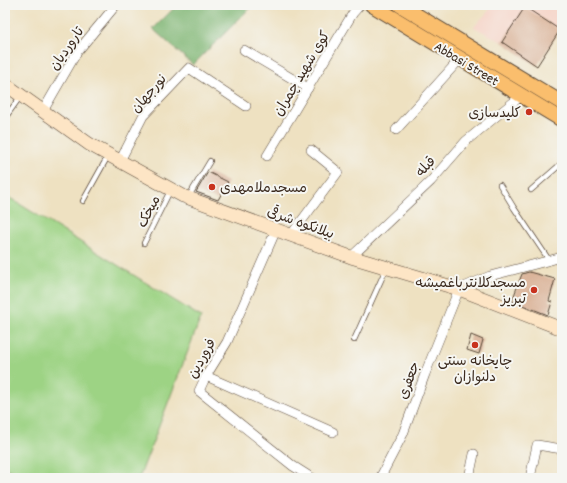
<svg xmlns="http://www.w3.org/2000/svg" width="567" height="483" viewBox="0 0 567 483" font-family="Dekko,'Playpen Sans Arabic',sans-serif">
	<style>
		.built { fill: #f6d2c5 }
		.green { fill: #9dd384; stroke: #6c7e51 }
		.forest { fill: #7eb572; stroke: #5c7048 }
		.building { fill: #d7ab8e }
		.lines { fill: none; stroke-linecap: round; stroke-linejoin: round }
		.lane-casing { stroke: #564536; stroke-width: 6 }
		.street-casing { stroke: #564536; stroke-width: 10 }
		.secondary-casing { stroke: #564536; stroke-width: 14 }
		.primary-casing { stroke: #564536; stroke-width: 16 }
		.lane { stroke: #fff; stroke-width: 4.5 }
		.street { stroke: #fff; stroke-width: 9 }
		.secondary { stroke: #fde5c5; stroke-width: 13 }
		.primary { stroke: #fabe6d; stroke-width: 14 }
		.poi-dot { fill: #c8321e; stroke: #f6f6f2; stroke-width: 1.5 }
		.labels { text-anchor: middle; stroke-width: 4; stroke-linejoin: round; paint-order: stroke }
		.street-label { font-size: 14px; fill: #3b2a1e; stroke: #f6f6f2 }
		.poi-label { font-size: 14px; fill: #3b2a1e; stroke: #f6f6f2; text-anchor: end }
	</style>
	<rect width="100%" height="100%" fill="#f6f6f2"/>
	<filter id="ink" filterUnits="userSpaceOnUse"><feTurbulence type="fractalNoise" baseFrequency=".025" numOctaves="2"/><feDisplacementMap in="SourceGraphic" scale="8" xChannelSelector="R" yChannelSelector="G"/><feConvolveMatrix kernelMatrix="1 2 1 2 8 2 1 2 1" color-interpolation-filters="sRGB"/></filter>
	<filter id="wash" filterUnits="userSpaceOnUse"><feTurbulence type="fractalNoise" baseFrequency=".012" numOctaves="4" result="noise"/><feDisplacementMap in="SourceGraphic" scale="16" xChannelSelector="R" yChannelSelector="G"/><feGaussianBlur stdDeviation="0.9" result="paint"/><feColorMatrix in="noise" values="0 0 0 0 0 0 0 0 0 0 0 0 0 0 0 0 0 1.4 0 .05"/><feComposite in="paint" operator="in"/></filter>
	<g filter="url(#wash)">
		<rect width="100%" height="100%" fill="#eee1c1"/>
		<polygon class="built" points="490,5 562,5 562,31 525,8 502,42 474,27 492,7"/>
		<polygon class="green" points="5,195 201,317 139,478 29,478 5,468"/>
		<polygon class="forest" points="177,5 253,5 193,65 153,29"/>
		<g id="blocks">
			<g class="building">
				<polygon points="525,7 560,30 537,66 502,42"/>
				<polygon points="208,172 228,182 218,200 196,192"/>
				<polygon points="529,272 555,279 549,301 552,302 548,315 512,301 522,274"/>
				<polygon points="471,335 483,340 479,354 467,350"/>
			</g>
		</g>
	</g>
	<g filter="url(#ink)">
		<use href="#blocks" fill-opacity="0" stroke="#564536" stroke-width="1"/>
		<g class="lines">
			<g class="lane-casing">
				<g id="lane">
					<polyline points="5,118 20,97"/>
					<polyline points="500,185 514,208 549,260"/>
					<polyline points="531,190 562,163"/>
					<polyline points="189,196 210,161"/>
					<polyline points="83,201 108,156"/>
					<polyline points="144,243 170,191"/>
					<polyline points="354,340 386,269"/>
				</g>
			</g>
			<g class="street-casing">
				<g id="street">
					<polyline points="244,50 308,88"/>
					<polyline points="43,111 77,52 116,5"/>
					<polyline points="396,130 460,59"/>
					<polyline points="267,156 353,13 360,5"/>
					<polyline points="120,161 143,116 189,68 246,106"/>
					<polyline points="276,230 227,342 206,376 199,391 293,466 312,478"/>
					<polyline points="291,235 338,172 311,150"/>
					<polyline points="351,257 431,181 466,141 521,96"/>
					<polyline points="206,376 333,432"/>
					<polyline points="380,478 403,434 425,374 459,289 490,276 562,257"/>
					<polyline points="469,478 474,454"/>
					<polyline points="530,478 537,445 562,449"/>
				</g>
			</g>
			<g class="secondary-casing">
				<polyline id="secondary" points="5,84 89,144 183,196 351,257 459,289 562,329"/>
			</g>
			<g class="primary-casing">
				<g id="primary">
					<polyline points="372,5 562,120"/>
					<polyline points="400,5 562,103"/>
				</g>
			</g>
			<use href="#lane" class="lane"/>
			<use href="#street" class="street"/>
			<use href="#secondary" class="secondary"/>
			<use href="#primary" class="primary"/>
		</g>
	</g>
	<g class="poi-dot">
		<circle cx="529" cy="112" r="4"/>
		<circle cx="212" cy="187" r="4"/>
		<circle cx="534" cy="290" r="4"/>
		<circle cx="475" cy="345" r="4"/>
	</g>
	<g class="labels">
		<g class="street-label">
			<text transform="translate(66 48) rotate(-55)" y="5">تاروردیان</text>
			<text transform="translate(467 63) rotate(31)" y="5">Abbasi Street</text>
			<text transform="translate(301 73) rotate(-59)" y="5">کوی شهید چمران</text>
			<text transform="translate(148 93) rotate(-49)" y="5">نورجهان</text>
			<text transform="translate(425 166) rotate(-47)" y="5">قبله</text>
			<text transform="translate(148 211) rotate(-63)" y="5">میخک</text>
			<text transform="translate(301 222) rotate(20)" y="5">بیلانکوه شرقی</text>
			<text transform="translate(201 358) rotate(-61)" y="5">فروردین</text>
			<text transform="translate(408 380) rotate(-70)" y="5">جعفری</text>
		</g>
		<g class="poi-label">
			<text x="521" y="117">کلیدسازی</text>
			<text x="220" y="192" text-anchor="start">مسجدملامهدی</text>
			<text x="526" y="287">مسجدکلانترباغمیشه<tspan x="526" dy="16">تبریز</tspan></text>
			<text x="475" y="365" text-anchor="middle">چایخانه سنتی<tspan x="475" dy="16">دلنوازان</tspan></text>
		</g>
	</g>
	<rect width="567" height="483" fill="none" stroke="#f6f6f2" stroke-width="20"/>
</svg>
